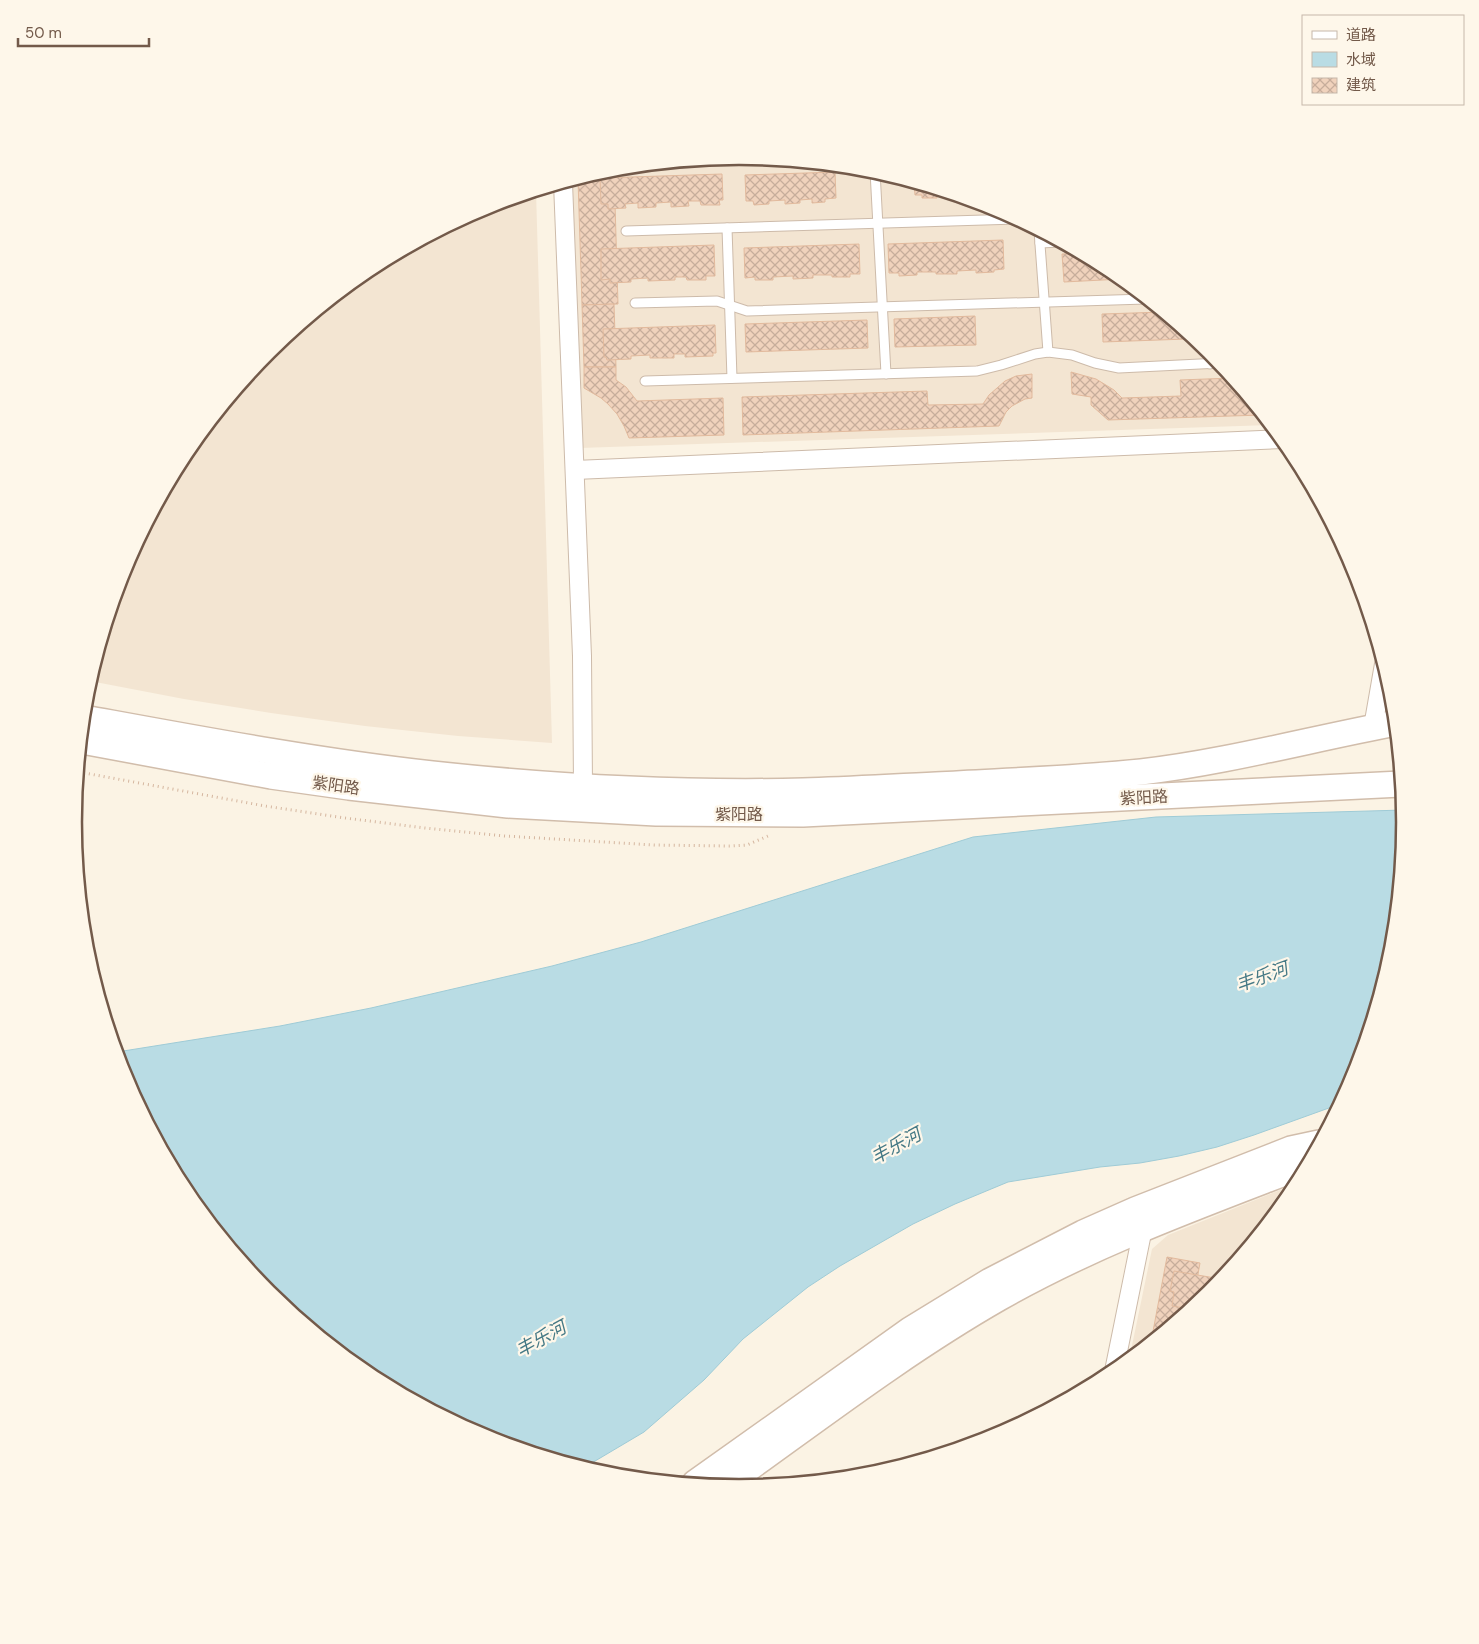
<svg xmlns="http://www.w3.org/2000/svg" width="1479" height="1644" viewBox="0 0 1479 1644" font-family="'DM Sans','Noto Sans SC',sans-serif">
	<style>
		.residential { fill: #f3e5d2 }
		.water { fill: #b9dce4; stroke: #9fcbd6 }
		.building { fill: url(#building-cross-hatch); stroke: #e2ba9d }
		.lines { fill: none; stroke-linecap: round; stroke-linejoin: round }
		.lane-casing { stroke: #cdbbaa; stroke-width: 11 }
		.street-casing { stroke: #cdbbaa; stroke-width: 20 }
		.secondary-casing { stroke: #d1bdab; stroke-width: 28 }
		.path { stroke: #d5b69f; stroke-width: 3; stroke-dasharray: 1 4; stroke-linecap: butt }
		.lane { stroke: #fff; stroke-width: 9 }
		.street { stroke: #fff; stroke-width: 18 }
		.secondary { stroke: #fff; stroke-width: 25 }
		.labels { text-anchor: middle; stroke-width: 4.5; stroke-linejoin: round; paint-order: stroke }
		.street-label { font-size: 16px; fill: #735a4a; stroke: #fef7ea }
		.water-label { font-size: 18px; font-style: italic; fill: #457985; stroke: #fef7ea }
		.rim { fill: none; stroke: #735a4a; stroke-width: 2.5 }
	</style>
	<defs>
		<pattern id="building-cross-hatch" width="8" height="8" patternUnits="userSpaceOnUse" patternTransform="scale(1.25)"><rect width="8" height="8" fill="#f0d2bc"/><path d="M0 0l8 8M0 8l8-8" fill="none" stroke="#c7ad9b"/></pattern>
	</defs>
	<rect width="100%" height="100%" fill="#fbf3e4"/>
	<g class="residential">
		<polygon points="740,156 870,169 995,207 1110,269 1210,351 1270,425 580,448 570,181 610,169"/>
		<polygon points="536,191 552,743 458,736 365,726 271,713 184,699 90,681 125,567 186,452 269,351 370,268 485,207"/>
		<polygon points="1296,1186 1293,1192 1210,1293 1129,1360 1152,1249 1168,1235 1280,1190"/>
	</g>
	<polygon class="water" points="1404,810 1405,822 1392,952 1354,1077 1340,1104 1254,1135 1217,1147 1179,1156 1140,1163 1100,1167 1008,1182 955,1204 913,1224 840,1266 808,1287 743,1339 704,1380 644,1432 585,1467 484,1437 369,1375 269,1293 186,1192 124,1077 117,1052 280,1026 371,1008 552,966 641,942 973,837 1156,817"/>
	<g class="building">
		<polygon points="610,169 614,169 618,304 582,305 578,179"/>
		<polygon points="835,172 836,198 825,199 825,202 812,203 812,199 800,200 800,203 785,204 785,200 769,201 769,204 754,205 753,201 746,201 745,175"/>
		<polygon points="722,174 723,200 719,200 720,205 701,205 700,201 688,201 689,206 671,207 671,202 656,203 656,207 638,208 638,203 625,204 626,208 608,209 608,204 601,204 600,178"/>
		<polygon points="914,183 952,194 937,195 937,198 922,198 922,195 915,195"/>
		<polygon points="1003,240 1004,269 994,270 994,272 976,273 976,270 957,271 957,274 936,274 936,272 917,272 917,275 899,276 899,273 889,273 888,244"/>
		<polygon points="859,244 860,274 850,274 850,277 832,277 832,275 813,275 813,278 793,279 793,276 773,277 773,280 755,280 755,277 745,278 744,248"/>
		<polygon points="714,245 715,276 706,276 706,280 687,280 686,277 675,277 675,280 648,281 648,278 631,279 631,282 610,283 610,279 601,280 601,249"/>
		<polygon points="1081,253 1110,269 1122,279 1064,282 1062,254"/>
		<polygon points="614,304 616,367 584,367 582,305"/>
		<polygon points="1163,312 1187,332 1187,339 1103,342 1102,314"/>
		<polygon points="975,316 976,345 895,347 894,319"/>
		<polygon points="867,320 868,348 746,352 745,324"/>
		<polygon points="715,325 716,353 713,353 713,356 685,357 685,354 674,354 674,358 650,358 650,355 631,356 631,359 607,360 606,357 604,357 603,329"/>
		<polygon points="584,367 616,367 616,380 626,387 637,401 723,398 724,435 629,438 624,426 617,414 608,404 601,398 584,388"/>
		<polygon points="1071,372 1096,379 1114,390 1122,398 1181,396 1180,380 1232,378 1262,415 1108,420 1091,405 1091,397 1072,394"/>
		<polygon points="1032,374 1032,398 1025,399 1012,406 1006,412 999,426 743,435 742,397 927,391 928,405 983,404 989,395 1005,381 1016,376"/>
		<polygon points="1167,1257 1200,1263 1192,1308 1151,1342"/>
		<polygon points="1174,1271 1221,1279 1210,1293 1190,1309 1172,1306 1174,1292 1170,1291"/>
	</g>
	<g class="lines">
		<g class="lane-casing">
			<g id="lane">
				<polyline points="875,171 886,374"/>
				<polyline points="727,228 732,378"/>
				<polyline points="626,231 1017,219"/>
				<polyline points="1039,231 1048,352"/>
				<polyline points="1040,243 1061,242"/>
				<polyline points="635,303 717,301 747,311 1146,299"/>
				<polyline points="1209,350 1210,364"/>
				<polyline points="645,381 977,371 1001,365 1035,354 1048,352 1072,355 1095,363 1119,368 1220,363"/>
				<polyline points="1293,1191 1297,1172"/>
			</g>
		</g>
		<g class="street-casing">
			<g id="street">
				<polyline points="563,183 582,656 583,786"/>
				<polyline points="575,470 1282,439"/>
				<polyline points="1373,727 1384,664"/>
				<polyline points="1114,1371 1143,1228"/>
			</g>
		</g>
		<g class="secondary-casing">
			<g id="secondary">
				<path d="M84,718C199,739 315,761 432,774C554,787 679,794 803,791C847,790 891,787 936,785C1004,781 1073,779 1141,772C1227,762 1311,739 1396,723"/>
				<polyline points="82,741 271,776 349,787 508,805 656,813 803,814 1401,784"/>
				<polyline points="695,1483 910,1330 990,1281 1083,1233 1135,1210 1291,1149 1319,1143"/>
				<path d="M724,1486C814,1422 903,1353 999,1298C1094,1244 1196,1207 1297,1168L1307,1166"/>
			</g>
		</g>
		<polyline class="path" points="79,772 265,806 345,818 425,828 505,836 654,845 729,846 747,845 768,836"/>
		<use href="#lane" class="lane"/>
		<use href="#street" class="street"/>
		<use href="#secondary" class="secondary"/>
	</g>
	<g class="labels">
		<g class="street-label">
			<text transform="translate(336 785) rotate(8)" y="6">紫阳路</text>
			<text transform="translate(1144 797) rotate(-3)" y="6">紫阳路</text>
			<text x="739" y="820">紫阳路</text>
		</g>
		<g class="water-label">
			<text transform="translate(1262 977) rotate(-20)" y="6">丰乐河</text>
			<text transform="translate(896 1146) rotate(-29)" y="6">丰乐河</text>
			<text transform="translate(541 1339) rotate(-29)" y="6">丰乐河</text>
		</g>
	</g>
	<path d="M0 0H1479V1644H0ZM82 822a657 657 0 1 1 1314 0a657 657 0 1 1-1314 0Z" fill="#fef7ea" fill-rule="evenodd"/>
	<path class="rim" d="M82 822a657 657 0 1 1 1314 0a657 657 0 1 1-1314 0Z"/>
	<rect x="1302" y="15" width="162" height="90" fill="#fef7ea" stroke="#c6b8aa"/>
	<rect x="1312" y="31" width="25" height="8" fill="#ffffff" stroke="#c6b8aa"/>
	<text x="1346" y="40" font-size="15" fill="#735a4a">道路</text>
	<rect x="1312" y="52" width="25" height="15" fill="#b9dce4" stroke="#c6b8aa"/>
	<text x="1346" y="65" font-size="15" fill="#735a4a">水域</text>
	<rect x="1312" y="78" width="25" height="15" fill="url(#building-cross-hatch)" stroke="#c6b8aa"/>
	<text x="1346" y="90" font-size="15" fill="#735a4a">建筑</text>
	<path d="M18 38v8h131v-8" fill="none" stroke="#735a4a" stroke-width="2.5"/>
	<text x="25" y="38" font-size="15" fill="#735a4a" stroke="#fef7ea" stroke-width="4" paint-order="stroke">50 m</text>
</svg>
